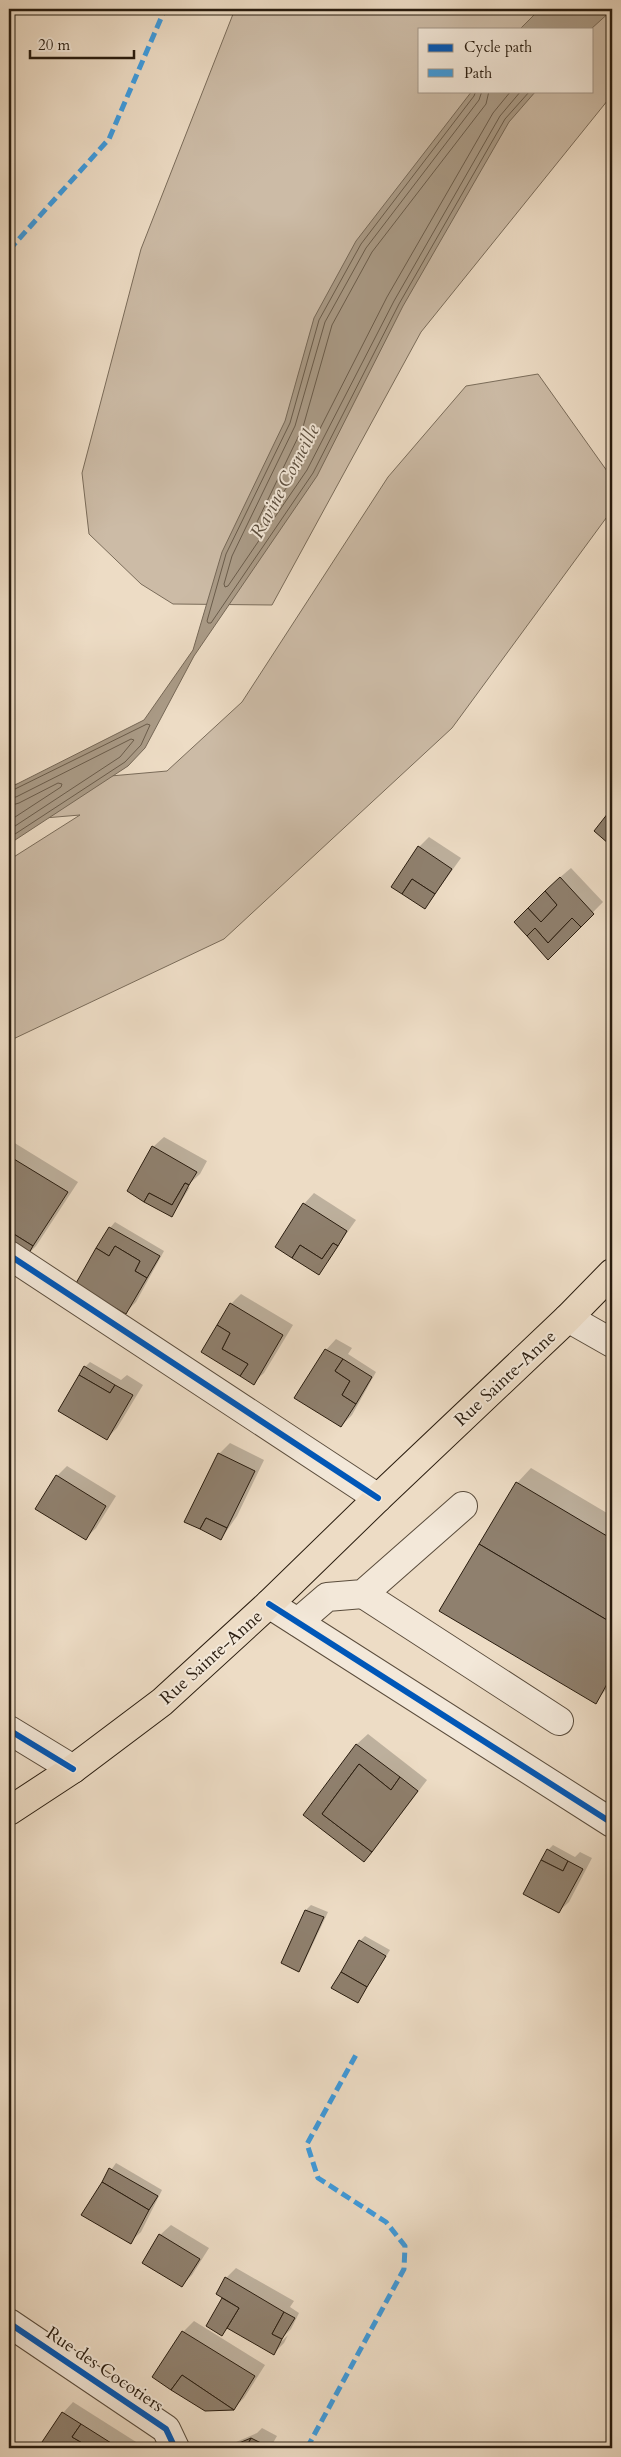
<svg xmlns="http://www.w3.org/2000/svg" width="621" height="2457" viewBox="0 0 621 2457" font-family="Cardo,serif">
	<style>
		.green { fill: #ccbba6; stroke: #7a6c5a; fill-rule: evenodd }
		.water { fill: #aa9b87; stroke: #766857 }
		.shadow { fill: #0003 }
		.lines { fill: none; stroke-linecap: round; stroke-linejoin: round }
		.shore { stroke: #6a5c4b; stroke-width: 1 }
		.building { fill: #8f806e; stroke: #291c0f }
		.minor-casing { stroke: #5a4c3c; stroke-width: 30 }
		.major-casing { stroke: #291c0f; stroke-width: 30 }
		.minor { stroke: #f3e8d9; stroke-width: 28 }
		.major { stroke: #eddcc5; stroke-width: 28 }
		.quiet { stroke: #3d9bde; stroke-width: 5; stroke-dasharray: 10 5; stroke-linecap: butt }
		.cycleway-casing { stroke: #f3e8d9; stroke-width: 9 }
		.cycleway { stroke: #0057b8; stroke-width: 6 }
		.labels { text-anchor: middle; stroke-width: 4; stroke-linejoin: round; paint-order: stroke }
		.street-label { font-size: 18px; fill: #291c0f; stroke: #f3e8d9 }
		.water-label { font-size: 19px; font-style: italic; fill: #5d4f3f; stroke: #f3e8d9 }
	</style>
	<rect width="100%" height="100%" fill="#eddcc5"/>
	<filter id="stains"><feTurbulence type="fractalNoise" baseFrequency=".004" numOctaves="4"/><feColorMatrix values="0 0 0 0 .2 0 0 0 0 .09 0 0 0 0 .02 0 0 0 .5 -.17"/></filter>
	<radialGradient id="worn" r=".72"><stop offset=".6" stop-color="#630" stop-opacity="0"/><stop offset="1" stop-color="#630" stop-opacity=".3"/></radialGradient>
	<g class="green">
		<path d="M235,9H612V95L421,332L272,605L173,604L141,584L89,534L82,473L141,249ZM420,29H592V91H420Z"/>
		<polygon points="538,374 612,478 612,510 452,728 224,939 9,1041 9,860 80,815 9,821 9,785 167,771 242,702 388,477 466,386"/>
	</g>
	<g class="water">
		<polygon points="540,9 612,9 612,10 591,29 520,29"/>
		<polygon points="472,91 536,91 509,122 403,306 317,476 194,656 145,748 128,766 9,844 9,788 144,720 193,650 222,552 285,421 314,318 356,241"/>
	</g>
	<g class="shadow">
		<polygon points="612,810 612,846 595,831"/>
		<polygon points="429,837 461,858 425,908 419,847"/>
		<polygon points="571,868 603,902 548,958 557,880"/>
		<polygon points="164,1137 207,1161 200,1174 188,1185 188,1188 190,1187 172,1216 153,1147"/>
		<polygon points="13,1142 78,1182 36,1246 26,1256 9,1246 9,1146"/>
		<polygon points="314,1193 356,1220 318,1274 304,1204"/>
		<polygon points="115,1222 164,1251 136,1302 125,1313 110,1228"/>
		<polygon points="241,1294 293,1325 264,1373 253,1383 231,1304"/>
		<polygon points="336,1339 352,1348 348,1354 376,1372 352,1415 341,1426 326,1350"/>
		<polygon points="90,1362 121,1380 127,1375 143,1385 117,1428 107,1438 85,1367"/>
		<polygon points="230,1443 264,1460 237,1516 221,1539 219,1454"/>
		<polygon points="67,1466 116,1496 96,1528 86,1538 57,1476"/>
		<polygon points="531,1468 612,1516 612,1683 595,1702 517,1483"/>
		<polygon points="368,1734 427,1780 374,1850 364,1861 305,1814 357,1744"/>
		<polygon points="553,1845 575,1857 580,1852 592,1858 569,1902 558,1912 548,1850"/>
		<polygon points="311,1905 328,1912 303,1965 298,1970 282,1962 306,1910"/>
		<polygon points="365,1936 390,1950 358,2002 360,1941"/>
		<polygon points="116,2163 162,2190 141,2232 130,2242 103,2182"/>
		<polygon points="171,2225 209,2248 192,2275 182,2285 160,2235"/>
		<polygon points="236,2268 294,2301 290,2307 299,2313 291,2329 281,2339 281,2342 288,2335 284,2343 274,2353 229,2327 222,2334 208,2326 223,2298 226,2278"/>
		<polygon points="194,2321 265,2365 244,2398 234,2408 154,2377 183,2332"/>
		<polygon points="73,2402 144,2447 143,2448 40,2448 63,2413"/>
		<polygon points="262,2428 277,2436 270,2448 222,2448 257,2433"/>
	</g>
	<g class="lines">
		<g class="shore">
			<polyline points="476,91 474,96 361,244 319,320 290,423 226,554 207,621 208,623 211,623 313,473 399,304 505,119 530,91"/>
			<polyline points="482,91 479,100 366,248 325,322 295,426 232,556 224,584 225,587 228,586 307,470 394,301 500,116 521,91"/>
			<polyline points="489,91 486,104 372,252 332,325 303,427 257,522 258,525 262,524 301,466 387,297 493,113 511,91"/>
			<polyline points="9,792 147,724 150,725 141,745 125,762 9,838"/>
			<polyline points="9,798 16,797 131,739 134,740 120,757 9,830"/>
			<polyline points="9,806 19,803 58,783 62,784 61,787 9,821"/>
		</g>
	</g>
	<g class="building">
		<polygon points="612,808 612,840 609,844 594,831"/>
		<polygon points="418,846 452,869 435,894 412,879 402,894 391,887"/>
		<polygon points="560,877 594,914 581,927 572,918 548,943 535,928 527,936 514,922 528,908 541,922 557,905 545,891"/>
		<polygon points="412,879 435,894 425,909 402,894"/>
		<polygon points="545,891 557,905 541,922 528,908"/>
		<polygon points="572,918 581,927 548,960 527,936 535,928 548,943"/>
		<polygon points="152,1146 197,1172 189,1185 185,1183 172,1205 149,1193 144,1202 127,1191"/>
		<polygon points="9,1156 68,1192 33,1246 9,1231"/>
		<polygon points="185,1183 189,1185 172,1217 144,1202 149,1193 172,1205"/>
		<polygon points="303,1203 347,1231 338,1246 333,1243 322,1259 300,1245 292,1258 275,1247"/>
		<polygon points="109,1227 160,1256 147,1278 135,1271 140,1261 115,1246 109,1256 96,1248"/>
		<polygon points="9,1231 33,1246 26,1258 9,1247"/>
		<polygon points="333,1243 338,1246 319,1275 292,1258 300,1245 322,1259"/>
		<polygon points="115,1246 140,1261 135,1271 147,1278 126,1314 75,1285 96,1248 109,1256"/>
		<polygon points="230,1303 283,1335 254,1385 240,1376 248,1364 222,1349 230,1333 217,1325"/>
		<polygon points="217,1325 230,1333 222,1349 248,1364 240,1376 201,1352"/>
		<polygon points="325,1349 343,1359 335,1371 350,1381 342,1395 356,1404 341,1427 294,1398"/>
		<polygon points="343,1359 372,1377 356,1404 342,1395 350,1381 335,1371"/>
		<polygon points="84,1366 115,1385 110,1393 79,1375"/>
		<polygon points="79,1375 110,1393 115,1385 133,1395 107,1440 58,1411"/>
		<polygon points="218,1453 255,1471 227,1528 206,1518 200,1529 184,1522"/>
		<polygon points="56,1475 106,1506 86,1540 35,1509"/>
		<polygon points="516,1482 612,1539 612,1623 479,1544"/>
		<polygon points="206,1518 227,1528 221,1540 200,1529"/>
		<polygon points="479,1544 612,1623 612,1675 596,1704 439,1611"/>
		<polygon points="356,1744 400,1777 391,1790 359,1764 322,1814 372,1852 364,1862 303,1815"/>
		<polygon points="359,1764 391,1790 400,1777 418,1791 372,1852 322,1814"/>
		<polygon points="547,1849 568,1861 563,1871 541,1860"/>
		<polygon points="541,1860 563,1871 568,1861 583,1869 559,1913 523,1894"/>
		<polygon points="305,1910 324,1917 299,1972 281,1963"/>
		<polygon points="359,1940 386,1956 367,1987 341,1972"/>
		<polygon points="341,1972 367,1987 358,2003 331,1988"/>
		<polygon points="109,2168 158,2196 149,2210 102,2182"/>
		<polygon points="102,2182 149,2210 131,2244 81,2215"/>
		<polygon points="159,2234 200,2259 182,2287 142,2263"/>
		<polygon points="225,2277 284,2312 272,2334 282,2339 274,2355 227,2328 239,2308 216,2294"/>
		<polygon points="222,2298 239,2308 222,2336 206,2326"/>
		<polygon points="284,2312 295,2318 282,2339 272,2334"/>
		<polygon points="182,2331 255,2376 234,2410 182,2375 171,2390 152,2377"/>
		<polygon points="182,2375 234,2410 205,2411 171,2390"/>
		<polygon points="62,2412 81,2424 72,2437 91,2448 38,2448"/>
		<polygon points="81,2424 119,2448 91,2448 72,2437"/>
		<polygon points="251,2438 246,2448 227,2448"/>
		<polygon points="251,2438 267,2446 266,2448 246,2448"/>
	</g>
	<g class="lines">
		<g class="minor-casing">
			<g id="minor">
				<polyline points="9,1255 378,1498"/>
				<polyline points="568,1318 612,1343"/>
				<polyline points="363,1594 559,1721"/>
				<polyline points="269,1604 612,1823"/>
				<polyline points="298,1622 327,1597 363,1594 463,1506"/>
				<polyline points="9,1730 73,1769"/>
				<polyline points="9,2323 166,2429 175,2448"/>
			</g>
		</g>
		<g class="major-casing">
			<polyline id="major" points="9,1811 73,1769 162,1702 269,1604 378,1498 568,1318 612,1273"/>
		</g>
		<use href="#minor" class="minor"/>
		<use href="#major" class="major"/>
		<g class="quiet">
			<polyline points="9,250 109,139 165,9"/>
			<polyline points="307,2448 404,2269 405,2246 386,2222 318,2178 307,2144 357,2053"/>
		</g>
		<g class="cycleway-casing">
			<g id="cycleway">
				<polyline points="9,1255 378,1498"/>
				<polyline points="269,1604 612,1823"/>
				<polyline points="9,1730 73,1769"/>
				<polyline points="9,2323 166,2429 175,2448"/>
			</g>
		</g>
		<use href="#cycleway" class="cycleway"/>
	</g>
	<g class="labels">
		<g class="street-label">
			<text transform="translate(505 1378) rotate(-43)" y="6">Rue Sainte-Anne</text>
			<text transform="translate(211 1657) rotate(-42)" y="6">Rue Sainte-Anne</text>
			<text transform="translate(105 2369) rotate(34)" y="6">Rue des Cocotiers</text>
		</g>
		<g class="water-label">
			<text transform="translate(284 481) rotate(-62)" y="7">Ravine Corneille</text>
		</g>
	</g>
	<rect width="621" height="2457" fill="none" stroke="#eddcc5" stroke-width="30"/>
	<rect x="10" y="10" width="601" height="2437" fill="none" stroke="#291c0f" stroke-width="2.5"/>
	<rect x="15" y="15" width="591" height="2427" fill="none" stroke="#291c0f"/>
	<rect x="418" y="28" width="175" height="65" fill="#f3e8d9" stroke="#a29688"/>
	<rect x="428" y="44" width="25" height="8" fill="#0057b8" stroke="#a29688"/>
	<text x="464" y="52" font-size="15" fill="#291c0f">Cycle path</text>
	<rect x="428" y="69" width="25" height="8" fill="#3d9bde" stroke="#a29688"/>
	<text x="464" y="78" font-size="15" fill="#291c0f">Path</text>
	<path d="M30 50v8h104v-8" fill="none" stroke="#291c0f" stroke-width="2.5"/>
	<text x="38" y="50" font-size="15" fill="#291c0f" stroke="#f3e8d9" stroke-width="4" paint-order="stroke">20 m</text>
	<rect width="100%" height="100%" filter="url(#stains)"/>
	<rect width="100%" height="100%" fill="url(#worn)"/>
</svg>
